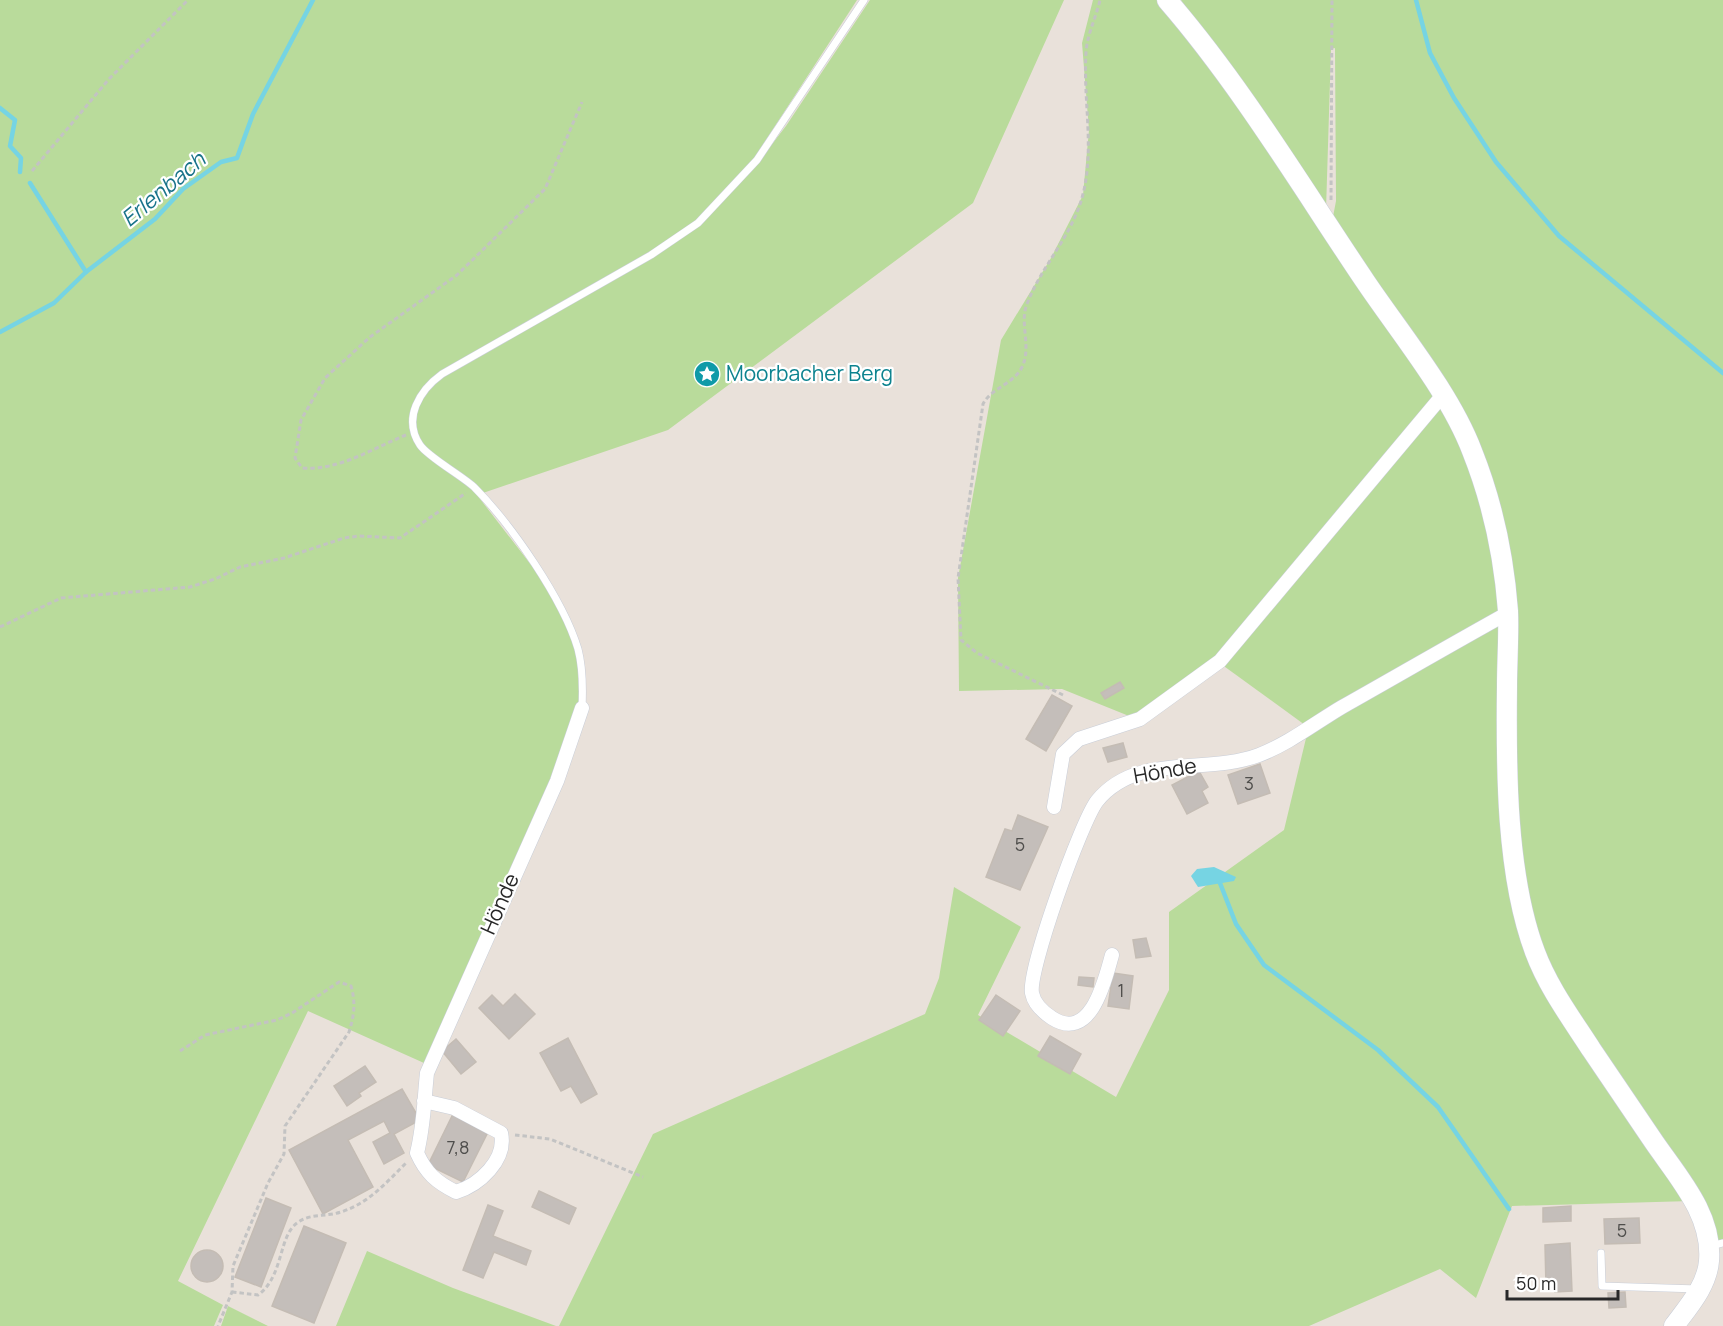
<svg xmlns="http://www.w3.org/2000/svg" width="1723" height="1326" viewBox="0 0 1723 1326" font-family="Manrope,sans-serif">
	<style>
		.green { fill: #b9db9b }
		.water { fill: #76d4e3 }
		.lines { fill: none; stroke-linecap: round; stroke-linejoin: round }
		.stream { stroke: #76d4e3; stroke-width: 4.5 }
		.building { fill: #c4beba; stroke: #c4bcb4; stroke-width: 1.5 }
		.lane-casing { stroke: #c9ced8; stroke-width: 8 }
		.street-casing { stroke: #c9ced8; stroke-width: 15 }
		.secondary-casing { stroke: #c9ced8; stroke-width: 21 }
		.path { stroke: #c3c3c3; stroke-width: 3; stroke-dasharray: 4.5 3; stroke-linecap: butt }
		.lane { stroke: #fff; stroke-width: 7 }
		.street { stroke: #fff; stroke-width: 14 }
		.secondary { stroke: #fff; stroke-width: 20 }
		.labels { text-anchor: middle; stroke-width: 4.5; stroke-linejoin: round; paint-order: stroke }
		.number-label { font-size: 18px; fill: #4f4e4c }
		.culture-label { font-size: 21px; fill: #0d838f; stroke: #fff; text-anchor: start }
		.street-label { font-size: 21px; fill: #282828; stroke: #fff }
		.water-label { font-size: 22px; font-style: italic; fill: #19738a; stroke: #fff }
	</style>
	<rect width="100%" height="100%" fill="#e9e1da"/>
	<g class="green">
		<polygon points="0,0 857,0 749,166 753,169 786,126 870,0 1064,0 973,203 668,430 477,495 535,570 564,616 576,650 581,684 579,707 561,765 424,1063 308,1011 178,1281 223,1305 214,1326 0,1326"/>
		<polygon points="1093,0 1161,0 1176,15 1437,395 1216,659 1134,718 1062,689 959,691 958,578 1001,340 1051,258 1083,195 1089,130 1082,43"/>
		<polygon points="1181,0 1723,0 1723,1241 1711,1245 1553,980 1519,870 1511,612 1483,474 1332,222 1336,201 1335,48 1331,49 1326,210"/>
		<polygon points="1442,400 1470,453 1504,612 1305,725 1221,664"/>
		<polygon points="1505,617 1524,927 1691,1201 1512,1206 1476,1298 1440,1269 1309,1326 559,1326 653,1134 925,1014 939,978 954,887 1021,927 978,1015 1116,1097 1169,990 1169,912 1284,830 1308,730"/>
		<polygon points="367,1251 453,1288 556,1326 336,1326"/>
		<polygon points="228,1306 268,1326 221,1326"/>
	</g>
	<polygon class="water" points="1214,867 1236,877 1234,881 1198,887 1191,876 1197,869"/>
	<g class="lines">
		<g class="stream">
			<polyline points="1416,0 1430,53 1454,98 1496,162 1559,236 1723,373"/>
			<polyline points="0,108 15,120 10,146 21,158 20,172"/>
			<polyline points="30,183 86,272"/>
			<polyline points="0,332 54,303 86,272 155,219 183,189 221,162 237,158 253,114 313,0"/>
			<polyline points="1220,883 1236,924 1264,965 1378,1050 1438,1107 1509,1209"/>
		</g>
	</g>
	<g class="building">
		<polygon points="1120,682 1124,688 1105,699 1101,693"/>
		<polygon points="1052,695 1072,706 1046,751 1026,739"/>
		<polygon points="1123,743 1127,757 1108,762 1103,748"/>
		<polygon points="1260,764 1270,793 1238,804 1228,775"/>
		<polygon points="1199,771 1208,787 1202,791 1208,803 1187,814 1172,785"/>
		<polygon points="1018,815 1048,827 1020,890 986,877 1005,829 1012,831"/>
		<polygon points="1146,938 1151,956 1136,958 1133,940"/>
		<polygon points="1113,973 1133,976 1129,1009 1108,1006"/>
		<polygon points="1079,977 1094,978 1093,987 1078,985"/>
		<polygon points="515,994 535,1014 509,1039 479,1008 492,995 503,1006"/>
		<polygon points="996,995 1020,1011 1003,1036 979,1020"/>
		<polygon points="1050,1036 1081,1054 1070,1074 1038,1056"/>
		<polygon points="568,1038 597,1094 581,1103 571,1086 561,1091 540,1053"/>
		<polygon points="456,1039 476,1062 461,1074 442,1051"/>
		<polygon points="365,1066 376,1082 359,1093 361,1096 347,1106 334,1086"/>
		<polygon points="402,1089 420,1120 394,1134 404,1153 384,1164 373,1142 390,1133 384,1121 348,1140 373,1187 323,1214 289,1150"/>
		<polygon points="453,1114 488,1132 463,1182 428,1165"/>
		<polygon points="539,1191 576,1208 569,1224 532,1207"/>
		<polygon points="266,1198 291,1208 261,1287 235,1277"/>
		<polygon points="488,1205 503,1211 493,1236 531,1251 526,1265 494,1252 483,1278 463,1270"/>
		<polygon points="1571,1206 1571,1221 1543,1222 1543,1208"/>
		<polygon points="1639,1218 1640,1243 1605,1244 1604,1219"/>
		<polygon points="304,1226 346,1243 314,1323 272,1306"/>
		<polygon points="1570,1243 1572,1291 1555,1292 1555,1287 1546,1287 1545,1245"/>
		<circle cx="207" cy="1266" r="16"/>
		<polygon points="1625,1292 1626,1307 1609,1308 1608,1293"/>
	</g>
	<g class="lines">
		<g class="lane-casing">
			<g id="lane">
				<path d="M582,708C583,688 583,668 578,649C563,599 511,524 474,487C461,475 428,457 420,445C402,418 420,390 442,374L651,255L698,223L757,160L864,0"/>
				<polyline points="1711,1246 1723,1243"/>
				<polyline points="1601,1253 1602,1286 1698,1289"/>
			</g>
		</g>
		<g class="street-casing">
			<g id="street">
				<polyline points="1054,807 1063,754 1079,739 1140,719 1220,661 1442,396"/>
				<path d="M1112,955C1105,980 1091,1043 1052,1018C1043,1012 1034,1004 1032,993C1028,970 1081,822 1097,801C1137,752 1206,775 1259,755C1288,744 1315,723 1342,707C1397,676 1452,644 1508,613"/>
				<path d="M424,1101L454,1108L501,1133C507,1160 479,1185 456,1192C436,1182 426,1173 417,1153C424,1125 424,1101 427,1073L557,781L582,708"/>
			</g>
		</g>
		<g class="secondary-casing">
			<path id="secondary" d="M1167,0C1240,84 1303,189 1365,281C1400,333 1450,393 1472,451C1492,501 1504,558 1508,611C1509,636 1507,661 1507,686C1506,768 1506,875 1535,952C1548,987 1571,1018 1591,1049C1612,1080 1633,1111 1654,1142C1678,1177 1713,1215 1709,1261C1707,1286 1688,1307 1674,1326"/>
		</g>
		<g class="path">
			<polyline points="32,171 109,79 188,0"/>
			<polyline points="1331,200 1332,0"/>
			<path d="M406,435C373,448 339,471 302,468L295,458L301,420L325,378L370,337L457,275L545,189L582,102"/>
			<polyline points="0,627 61,598 190,587 215,579 240,567 284,558 344,538 359,536 400,538 466,493"/>
			<path d="M1063,695L977,653L961,640L958,578L983,404C991,388 1014,384 1022,367C1032,347 1019,323 1027,304C1042,264 1074,235 1084,190C1094,144 1083,98 1086,53C1087,34 1096,18 1100,0"/>
			<path d="M180,1051L205,1035L277,1020L292,1013L339,982L351,986C356,1003 354,1016 349,1032L285,1126L284,1154L268,1183L233,1266L232,1292L218,1326"/>
			<polyline points="515,1135 550,1139 643,1177"/>
			<path d="M232,1292L258,1295C284,1276 278,1237 297,1223C310,1213 326,1217 341,1212C369,1203 387,1182 407,1162"/>
		</g>
		<use href="#lane" class="lane"/>
		<use href="#street" class="street"/>
		<use href="#secondary" class="secondary"/>
	</g>
	<defs>
		<g id="sight-disc" transform="scale(1.35)"><circle r="9.5" fill="#0f9aa8" stroke="#fff"/><path d="M0-6L1.8-2.2L6-1.7L2.9 1.2L3.7 5.4L0 3.3L-3.7 5.4L-2.9 1.2L-6-1.7L-1.8-2.2Z" fill="#fff"/></g>
	</defs>
	<g fill-rule="evenodd">
		<use href="#sight-disc" x="707" y="374"/>
	</g>
	<g class="labels">
		<g class="number-label">
			<text x="1249" y="790">3</text>
			<text x="1020" y="851">5</text>
			<text x="1121" y="997">1</text>
			<text x="458" y="1154">7,8</text>
			<text x="1622" y="1237">5</text>
		</g>
		<g class="culture-label">
			<text x="726" y="381">Moorbacher Berg</text>
		</g>
		<g class="street-label">
			<text transform="translate(1165 771) rotate(-10)" y="7">Hönde</text>
			<text transform="translate(500 904) rotate(-66)" y="7">Hönde</text>
		</g>
		<g class="water-label">
			<text transform="translate(163 189) rotate(-40)" y="8">Erlenbach</text>
		</g>
	</g>
	<path d="M1507 1290v9h111v-9" fill="none" stroke="#282828" stroke-width="3"/>
	<text x="1516" y="1290" font-size="18" fill="#282828" stroke="#ffffff" stroke-width="4.5" paint-order="stroke">50 m</text>
</svg>
